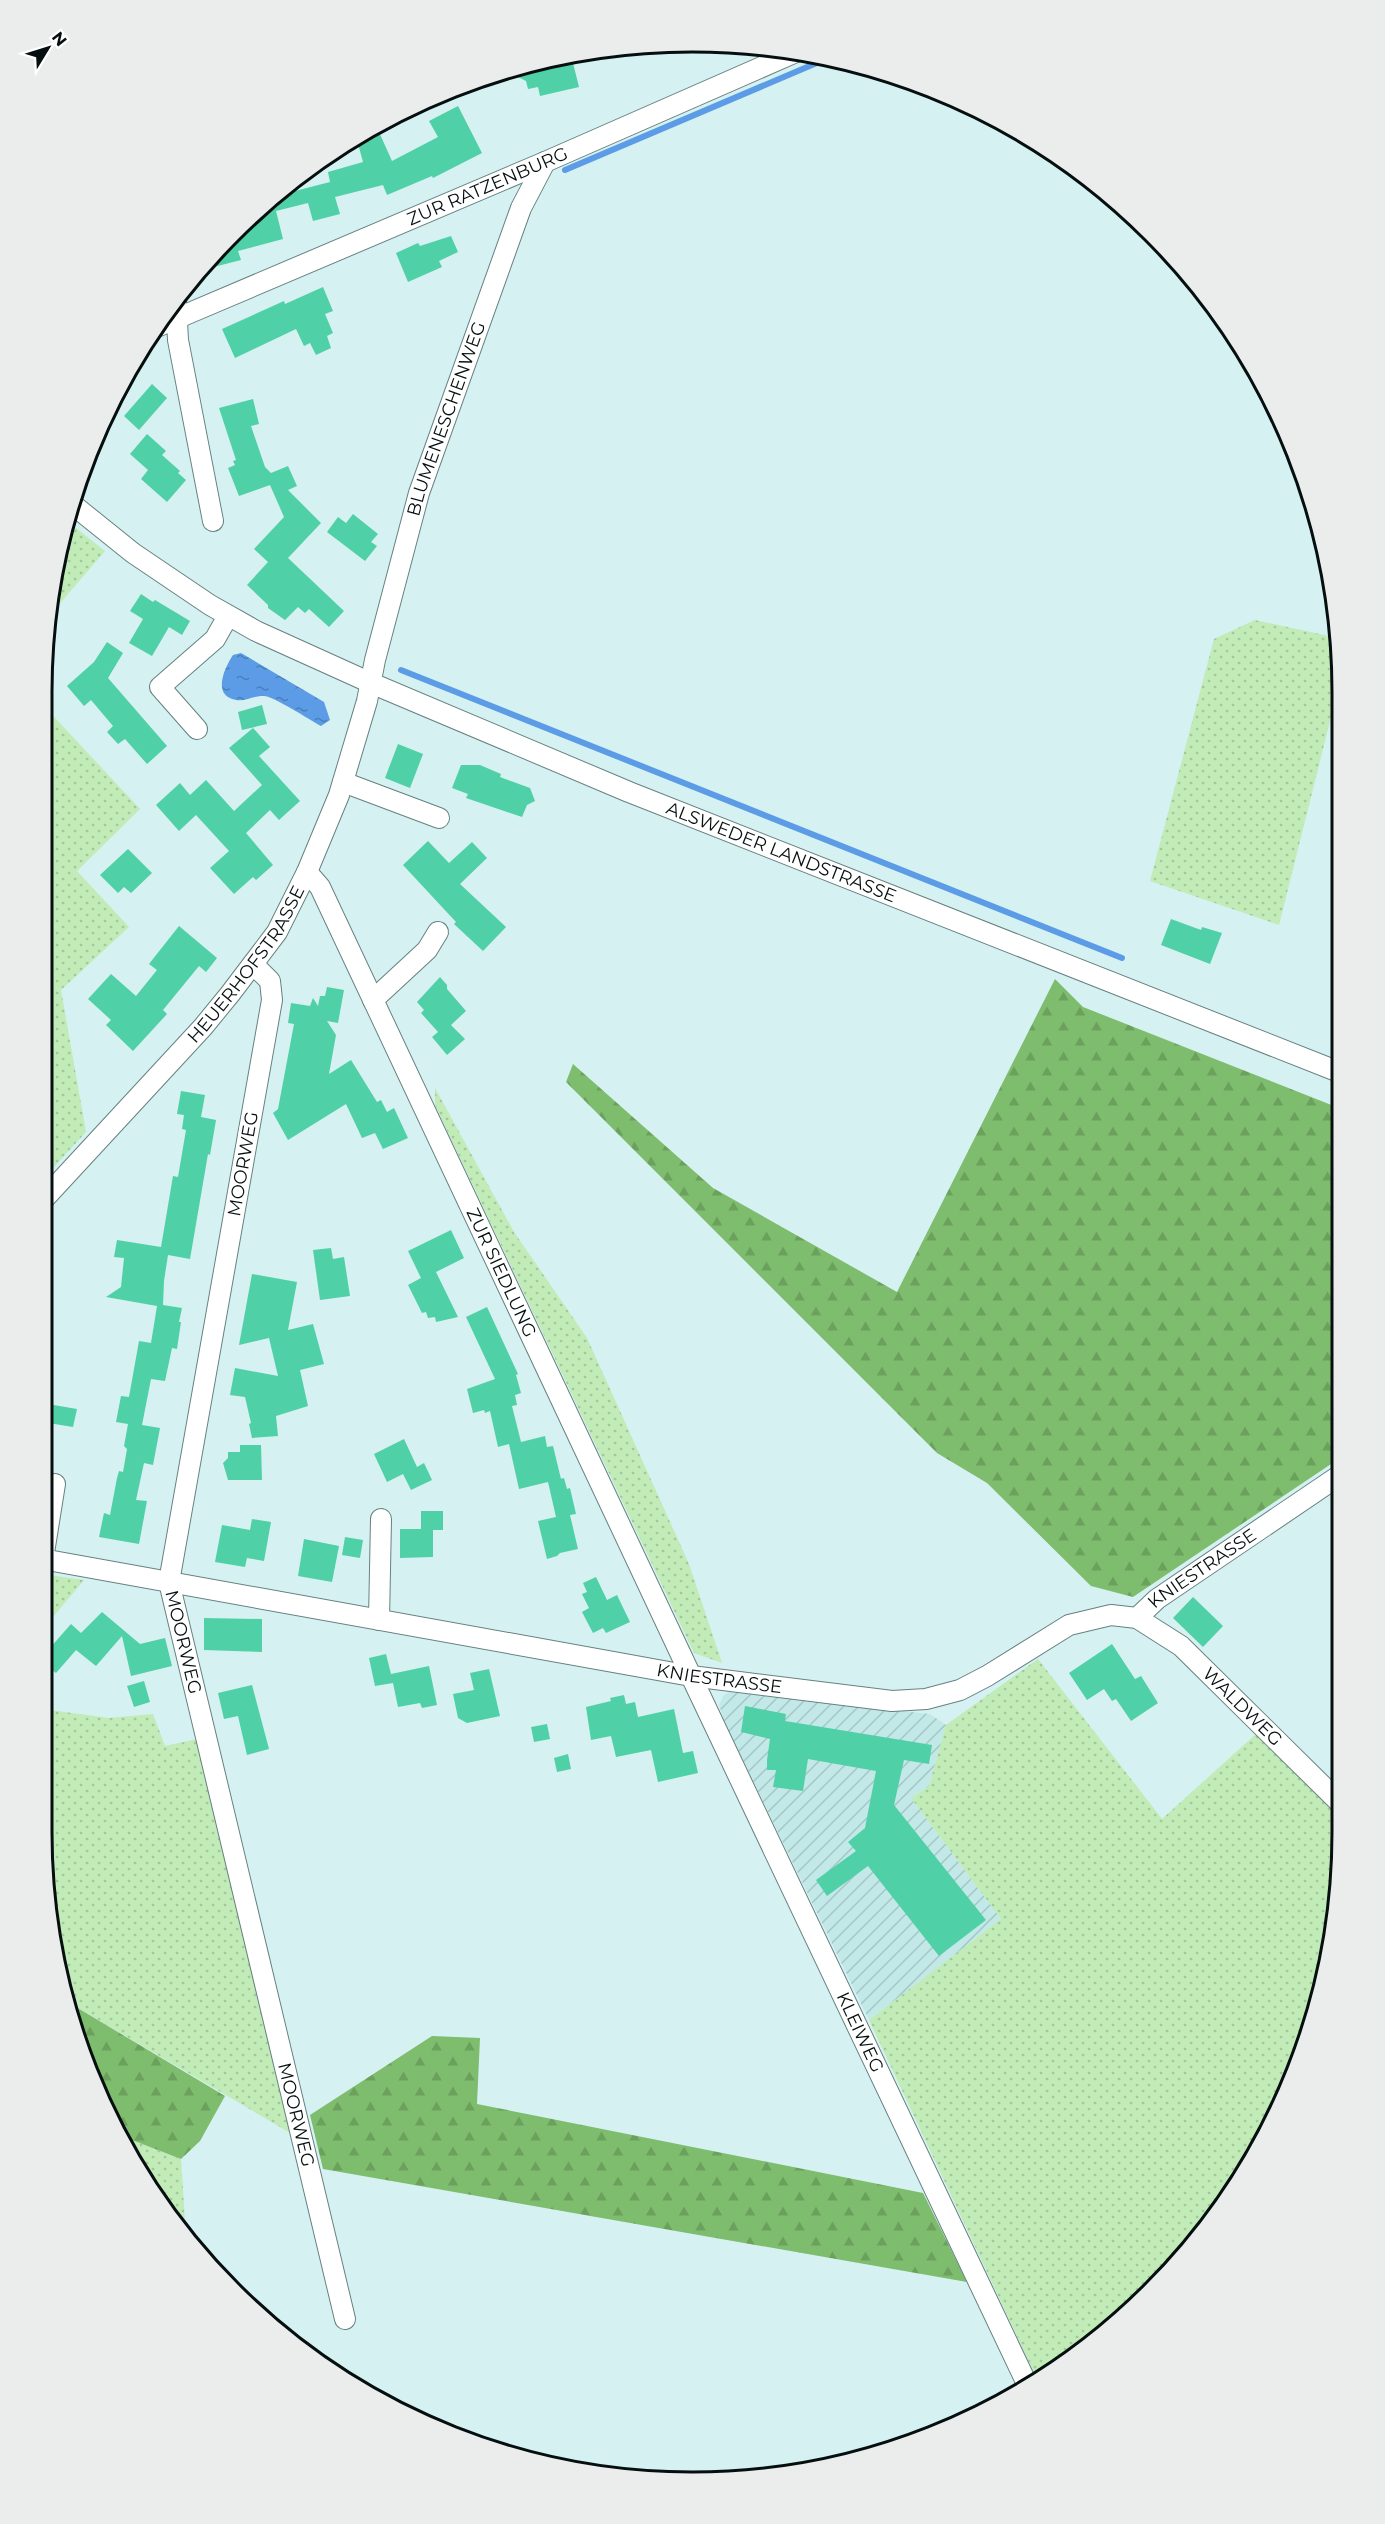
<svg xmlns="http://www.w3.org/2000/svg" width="1385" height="2524" viewBox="0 0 1385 2524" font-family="Montserrat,sans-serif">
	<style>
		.industrial { fill: url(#industrial-furrows) }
		.grass { fill: url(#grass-dots) }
		.forest { fill: url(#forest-firs) }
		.water { fill: url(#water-ripples) }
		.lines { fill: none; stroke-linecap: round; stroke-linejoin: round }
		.stream { stroke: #5c9ce6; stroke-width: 6 }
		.building { fill: #50d0a6 }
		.minor-casing { stroke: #678181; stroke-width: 22 }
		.minor { stroke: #fff; stroke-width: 20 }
		.labels { text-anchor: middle; stroke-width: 6; stroke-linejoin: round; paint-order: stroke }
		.street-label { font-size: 18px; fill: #060f0f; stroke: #fff }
		.rim { fill: none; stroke: #060f0f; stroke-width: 3 }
	</style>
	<defs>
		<pattern id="industrial-furrows" width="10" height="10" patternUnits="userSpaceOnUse" patternTransform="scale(1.5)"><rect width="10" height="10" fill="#c2e8e8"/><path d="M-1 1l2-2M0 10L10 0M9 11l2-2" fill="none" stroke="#a5c6c6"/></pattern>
		<pattern id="grass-dots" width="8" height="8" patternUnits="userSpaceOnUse" patternTransform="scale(1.5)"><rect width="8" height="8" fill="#c1ebb7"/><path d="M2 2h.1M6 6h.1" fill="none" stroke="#a4c89c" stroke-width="1.8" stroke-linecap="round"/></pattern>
		<pattern id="forest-firs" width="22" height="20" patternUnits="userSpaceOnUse" patternTransform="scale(1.5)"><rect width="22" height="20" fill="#7dbd6d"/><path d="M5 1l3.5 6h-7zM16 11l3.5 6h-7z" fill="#6ba15d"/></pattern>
		<pattern id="water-ripples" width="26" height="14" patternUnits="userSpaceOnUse" patternTransform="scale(1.5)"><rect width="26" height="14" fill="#5c9ce6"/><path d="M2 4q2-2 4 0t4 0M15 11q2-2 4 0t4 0" fill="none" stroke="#4a7eb9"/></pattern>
	</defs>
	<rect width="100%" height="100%" fill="#d5f1f1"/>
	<polygon class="industrial" points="729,1692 930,1714 946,1725 929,1786 911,1798 1001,1919 869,2020 725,1723 719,1705 723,1696"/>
	<g class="grass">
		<polygon points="66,520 105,551 49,616 64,524"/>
		<polygon points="1255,620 1338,638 1338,705 1332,713 1279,925 1150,881 1214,639"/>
		<polygon points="43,705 140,809 77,871 129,927 61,990 86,1132 43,1179"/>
		<polygon points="435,1088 514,1232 587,1338 689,1564 722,1663 694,1653 435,1105"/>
		<polygon points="42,1574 84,1580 42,1630"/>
		<polygon points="1038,1659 1162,1819 1256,1734 1341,1817 1342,1874 1321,2000 1256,2156 1208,2228 1122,2320 1054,2373 1038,2381 869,2020 1001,1919 911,1798 929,1786 946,1725"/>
		<path d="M42,1709L109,1718L153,1714L165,1746L202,1738L292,2134L66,2001C40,1906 42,1807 42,1709Z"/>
		<polygon points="119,2135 181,2159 186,2237 177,2228 129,2156"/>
	</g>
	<g class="forest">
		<polygon points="1055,979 1083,1007 1339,1108 1340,1458 1133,1597 1091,1586 987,1483 937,1453 566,1082 573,1064 713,1188 897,1292"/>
		<polygon points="66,2001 225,2096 200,2141 181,2159 119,2135 77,2041"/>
		<polygon points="432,2036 480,2038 477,2104 923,2193 967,2282 323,2169 310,2115"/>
	</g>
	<path class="water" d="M241,653L324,702L330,720L321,726C310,720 273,696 264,696C255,695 245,702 236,700C211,696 225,667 233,655Z"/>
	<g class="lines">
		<g class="stream">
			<polyline points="565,170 826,59"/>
			<polyline points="401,670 1122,958"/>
		</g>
	</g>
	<g class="building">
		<polygon points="572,59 579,87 540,96 538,87 528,89 526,81 518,77 516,67 524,64 534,63 535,68"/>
		<polygon points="458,106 482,153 433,178 432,176 387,195 383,185 335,197 340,214 313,221 308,203 276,211 283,239 238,251 241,260 198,271 254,216 265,213 263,207 292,180 295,191 330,182 328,172 363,162 357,140 379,132 392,161 438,137 429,121"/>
		<polygon points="451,236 458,252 439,261 442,267 408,282 396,253 418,243 420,246"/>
		<polygon points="323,287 333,311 325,314 333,333 327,336 331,348 316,355 310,343 304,346 296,329 235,358 222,329 284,301 285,304"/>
		<polygon points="152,384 167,398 139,430 124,416"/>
		<polygon points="253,399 259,424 251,426 265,467 271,473 288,466 297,486 288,490 321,523 288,558 344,611 329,627 309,609 305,613 298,607 285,620 268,608 268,605 247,585 268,562 254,549 284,517 270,485 239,496 228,468 235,465 233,461 236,460 219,408"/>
		<polygon points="147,434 166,451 162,455 180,471 178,473 186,480 167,502 141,479 148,470 130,454"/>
		<polygon points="353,514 378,534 371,542 377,546 365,561 327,532 338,517 346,523"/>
		<polygon points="141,594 153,602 155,600 190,621 182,635 169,627 152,656 129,643 143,619 130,611"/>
		<polygon points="107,642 123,653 108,678 167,746 147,764 125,739 118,744 107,732 113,726 91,700 84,706 67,686 94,662"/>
		<polygon points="262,705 267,724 242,730 238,712"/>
		<polygon points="253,728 270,747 259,756 300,801 279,820 270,810 246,833 273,865 256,880 253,877 234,894 210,868 229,851 196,815 179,831 156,805 180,783 190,795 206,780 234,811 262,785 229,748"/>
		<polygon points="398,744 423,754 410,788 385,778"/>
		<polygon points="461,765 480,765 501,774 500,777 530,788 535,801 527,805 522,817 466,798 468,794 452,788"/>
		<polygon points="428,841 449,863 472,842 487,858 460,884 506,927 483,951 454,924 456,922 403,865"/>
		<polygon points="128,849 152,873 131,893 124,887 118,893 100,875"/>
		<polygon points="1171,919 1201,930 1202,927 1222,933 1210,964 1161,945"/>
		<polygon points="179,926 217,958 206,972 199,966 163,1010 167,1014 133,1051 106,1025 111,1020 88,999 111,974 136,996 157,970 149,964"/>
		<polygon points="440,977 447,985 447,989 466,1011 451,1025 465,1039 447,1055 432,1037 438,1032 421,1013 424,1010 417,1002"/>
		<polygon points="327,987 344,990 338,1023 327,1021 336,1035 329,1074 351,1060 377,1102 381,1100 387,1112 394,1108 408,1138 383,1149 375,1133 362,1138 346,1104 288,1140 273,1113 278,1109 294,1024 288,1023 291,1003 310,1006 313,998 318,1006 320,996 325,996"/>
		<polygon points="181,1091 205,1095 201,1117 216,1120 210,1155 208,1154 190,1259 168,1255 164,1281 163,1305 182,1308 179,1322 181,1322 177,1349 172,1348 165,1381 151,1379 142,1425 160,1428 153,1465 144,1463 136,1500 147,1501 139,1544 99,1537 104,1513 110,1515 117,1478 119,1471 123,1472 127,1449 124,1446 128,1424 116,1422 121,1396 129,1397 139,1341 151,1343 157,1306 106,1297 121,1287 124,1258 114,1257 117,1240 161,1247 173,1176 178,1177 186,1130 182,1129 184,1115 177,1114"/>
		<polygon points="451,1230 464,1258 436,1272 458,1317 436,1322 435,1317 428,1318 426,1312 422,1313 408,1285 421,1278 408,1251"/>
		<polygon points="331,1248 333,1259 344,1257 350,1296 320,1300 313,1250"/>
		<polygon points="252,1274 297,1282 288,1330 313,1324 324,1364 300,1370 308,1406 276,1416 278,1436 252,1438 249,1424 251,1423 245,1397 230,1395 235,1368 278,1376 269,1338 239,1345"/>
		<polygon points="487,1307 518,1374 516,1375 521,1393 515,1395 517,1405 512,1406 521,1442 545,1436 547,1447 553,1446 561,1479 556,1480 564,1478 567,1489 570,1488 576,1514 570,1515 578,1549 560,1553 557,1556 547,1559 538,1521 556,1517 548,1482 519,1489 509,1444 498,1447 490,1411 485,1413 484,1410 473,1413 467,1389 495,1379 466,1317"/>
		<polygon points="42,1403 77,1409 73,1427 42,1422"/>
		<polygon points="404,1439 417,1467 424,1463 432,1480 411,1490 403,1474 387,1482 374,1454"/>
		<polygon points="240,1445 261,1445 262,1480 228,1480 223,1463 228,1458 228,1452 240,1452"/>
		<polygon points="421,1511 443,1511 443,1530 433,1530 433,1557 400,1558 400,1529 421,1529"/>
		<polygon points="252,1519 271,1522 264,1561 247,1558 245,1567 215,1562 222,1525 250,1530"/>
		<polygon points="345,1537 363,1540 360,1558 342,1555"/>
		<polygon points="304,1539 339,1546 332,1582 298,1576"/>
		<polygon points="596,1577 607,1600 617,1595 630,1622 606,1633 603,1628 593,1633 582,1612 589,1608 582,1594 587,1592 583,1583"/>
		<polygon points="1193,1597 1223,1626 1203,1647 1173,1618"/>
		<polygon points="102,1612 140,1644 165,1638 172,1666 131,1676 122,1636 96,1666 76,1650 56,1673 42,1662 42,1657 71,1624 81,1633"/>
		<polygon points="204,1618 262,1619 262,1652 204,1650"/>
		<polygon points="1112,1644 1135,1679 1141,1676 1158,1703 1131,1721 1116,1699 1112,1701 1104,1689 1087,1700 1069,1673"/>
		<polygon points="386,1654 391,1674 429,1666 437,1705 422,1708 420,1703 398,1707 393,1683 375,1686 369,1658"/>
		<polygon points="489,1669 500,1716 467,1723 458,1718 453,1694 474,1690 470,1673"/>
		<polygon points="144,1681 150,1702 134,1707 127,1686"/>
		<polygon points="252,1685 269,1749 247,1755 238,1716 224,1719 218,1693"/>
		<polygon points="624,1695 626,1704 635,1702 638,1717 674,1709 683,1753 693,1751 698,1773 658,1782 651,1750 616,1757 611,1736 591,1740 586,1707 611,1701 610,1698"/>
		<polygon points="745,1706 786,1714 785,1721 932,1745 929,1764 904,1760 894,1805 986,1920 939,1956 868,1866 827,1896 816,1880 856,1851 848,1842 865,1828 876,1771 808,1759 803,1791 773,1787 776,1770 767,1770 767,1760 770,1739 741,1732"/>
		<polygon points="547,1724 550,1739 534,1742 531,1727"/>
		<polygon points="568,1754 571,1769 557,1772 554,1758"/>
	</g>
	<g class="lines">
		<g class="minor-casing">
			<g id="minor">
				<polyline points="176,302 178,340 213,521"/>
				<path id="s1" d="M159,326L545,162L796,52"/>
				<path id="s2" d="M72,504L133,553L210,605L256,631L371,683L629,792L1339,1072"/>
				<polyline points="197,729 160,687 215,639 228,616"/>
				<polyline points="343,782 439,818"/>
				<path id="s3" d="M307,872L320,887L691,1676L1028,2386"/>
				<path id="s4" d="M253,964L270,981L272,1000L169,1582L345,2319"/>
				<polyline points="373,1000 427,950 438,932"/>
				<path id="s5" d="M43,1200L203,1027L230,994L277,932L307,872L339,795L367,701L375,660L419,493L521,208L545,162"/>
				<path id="s6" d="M42,1559L691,1676L892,1701L926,1699L960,1690L987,1676L1069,1625L1111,1615L1137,1618L1181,1646L1341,1804"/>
				<polyline points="43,1559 55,1484"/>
				<path id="s7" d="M1137,1618L1157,1599L1340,1475"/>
				<polyline points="379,1620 381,1519"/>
			</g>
		</g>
		<use href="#minor" class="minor"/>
	</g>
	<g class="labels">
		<g class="street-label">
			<text dy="6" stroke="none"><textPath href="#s1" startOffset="357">ZUR RATZENBURG</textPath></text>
			<text dy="6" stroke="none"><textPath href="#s5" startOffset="898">BLUMENESCHENWEG</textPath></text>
			<text dy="6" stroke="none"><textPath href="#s2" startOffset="794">ALSWEDER LANDSTRASSE</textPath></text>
			<text dy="6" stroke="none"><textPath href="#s5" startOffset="312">HEUERHOFSTRASSE</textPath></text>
			<text transform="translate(243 1164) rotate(-80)" y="6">MOORWEG</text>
			<text dy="6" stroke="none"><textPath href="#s3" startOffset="446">ZUR SIEDLUNG</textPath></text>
			<text dy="6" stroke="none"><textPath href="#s7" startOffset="82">KNIESTRASSE</textPath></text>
			<text dy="6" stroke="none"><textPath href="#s4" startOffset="696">MOORWEG</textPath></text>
			<text dy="6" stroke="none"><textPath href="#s6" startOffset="688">KNIESTRASSE</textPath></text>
			<text dy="6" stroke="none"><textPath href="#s6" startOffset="1266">WALDWEG</textPath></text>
			<text dy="6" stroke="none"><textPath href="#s3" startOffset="1286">KLEIWEG</textPath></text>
			<text dy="6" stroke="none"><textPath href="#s4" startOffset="1182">MOORWEG</textPath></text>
		</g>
	</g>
	<path d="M0 0H1385V2524H0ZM692 52H692A640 640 0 0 1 1332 692V1832A640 640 0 0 1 692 2472H692A640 640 0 0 1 52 1832V692A640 640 0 0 1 692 52Z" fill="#ebecec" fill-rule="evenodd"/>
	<path class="rim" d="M692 52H692A640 640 0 0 1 1332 692V1832A640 640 0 0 1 692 2472H692A640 640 0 0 1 52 1832V692A640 640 0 0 1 692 52Z"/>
	<g transform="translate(48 48) rotate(52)" stroke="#ffffff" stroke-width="4.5" paint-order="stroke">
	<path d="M0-4.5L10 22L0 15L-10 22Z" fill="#060f0f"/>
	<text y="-9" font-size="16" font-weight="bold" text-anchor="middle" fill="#060f0f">N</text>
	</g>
</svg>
